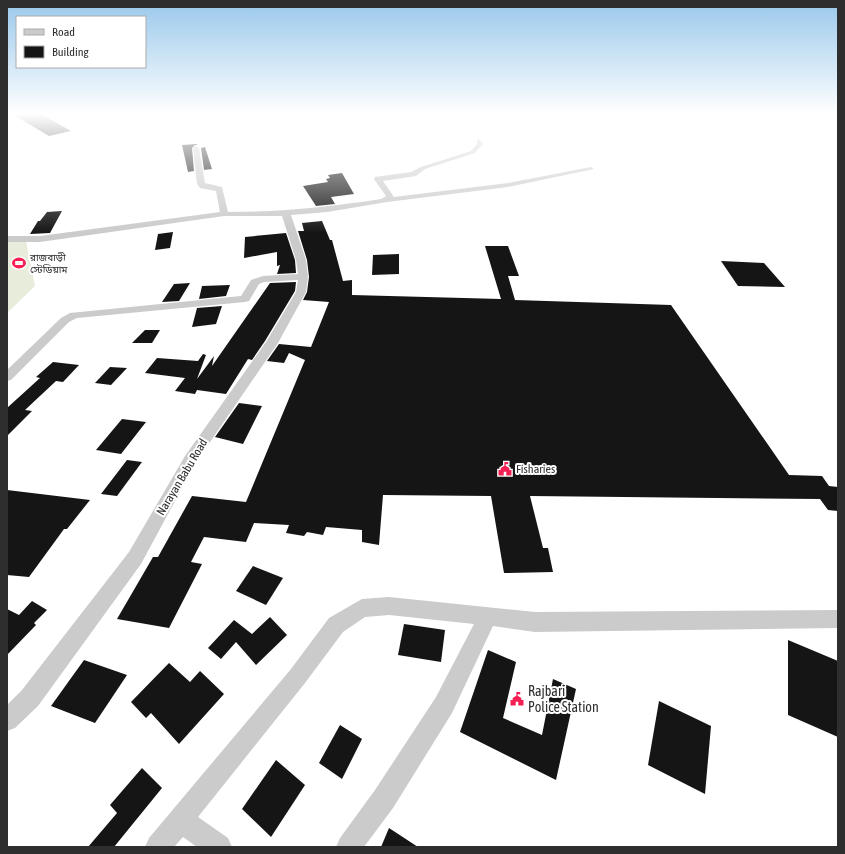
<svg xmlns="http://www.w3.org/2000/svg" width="845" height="854" viewBox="0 0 845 854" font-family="'Asap Condensed','Noto Sans Bengali',sans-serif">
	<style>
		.green { fill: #e7edda }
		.building { fill: #151515 }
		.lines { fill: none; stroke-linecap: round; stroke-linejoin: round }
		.minor { fill: #cbcbcb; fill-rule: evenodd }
		.labels { text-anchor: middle; stroke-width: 4; stroke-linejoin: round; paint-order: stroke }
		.far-poi-label { font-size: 10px; fill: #2e2e2e; stroke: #fff; text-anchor: start }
		.poi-label { font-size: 12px; fill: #2e2e2e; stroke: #fff; text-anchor: start }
		.street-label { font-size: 12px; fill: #2e2e2e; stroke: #fff }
		.near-poi-label { font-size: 14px; fill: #2e2e2e; stroke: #fff; text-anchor: start }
	</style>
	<rect width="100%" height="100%" fill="#fff"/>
	<polygon class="green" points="7,241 26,241 35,286 7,313"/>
	<g class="building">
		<polygon points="12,114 41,114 71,131 49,136"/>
		<polygon points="197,144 197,145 195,145 192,148 194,171 188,172 182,145"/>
		<polygon points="205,147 212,169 204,170 201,148"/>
		<polygon points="342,173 354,194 331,197 335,204 316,206 303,186 328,182 326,179 330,178 328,175"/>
		<polygon points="62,211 50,233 30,234 38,221 40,221 47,212"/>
		<polygon points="322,221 330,240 332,240 343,281 352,280 352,295 501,299 485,246 508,246 519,276 508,276 515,300 671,305 789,475 822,476 829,486 838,487 838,511 828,510 820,499 530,496 543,548 548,548 553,572 504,573 491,496 383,495 379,545 362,542 362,530 326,527 323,535 307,532 304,536 286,533 289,525 254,523 246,542 204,537 191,562 202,564 169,628 117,619 153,557 158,557 192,496 246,502 305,360 289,353 284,363 267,361 279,344 311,347 329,302 303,300 307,292 309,277 307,260 298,231 304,231 302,223"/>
		<polygon points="173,232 170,248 155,250 158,234"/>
		<polygon points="286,233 295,260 296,273 277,274 280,265 277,266 277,252 244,258 245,237"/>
		<polygon points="399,254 399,274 372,275 373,255"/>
		<polygon points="721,261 764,263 785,287 738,286"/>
		<polygon points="296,282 295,291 265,341 252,360 248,359 226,394 197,390 195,394 175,391 185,378 145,373 157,358 198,361 203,354 206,355 197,379 214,356 212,366 270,283"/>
		<polygon points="190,283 179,301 162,302 174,284"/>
		<polygon points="230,285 226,296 199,299 202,286"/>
		<polygon points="222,306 216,324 192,327 197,308"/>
		<polygon points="145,330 160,330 152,343 132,343"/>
		<polygon points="53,362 79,365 63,382 56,381 25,410 32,411 7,436 7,408 40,378 36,377"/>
		<polygon points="110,367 127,368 111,385 95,383"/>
		<polygon points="239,403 262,406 243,444 215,437"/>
		<polygon points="122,419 146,422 121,454 96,450"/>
		<polygon points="127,460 142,462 117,496 101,494"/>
		<polygon points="7,490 90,500 67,529 64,529 29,577 7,575"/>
		<polygon points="253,566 283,578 266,605 236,591"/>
		<polygon points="32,601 47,610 34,623 36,625 7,655 7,609 19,615"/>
		<polygon points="270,617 287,635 256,665 236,642 221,659 208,648 234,620 252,634"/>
		<polygon points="404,624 445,630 441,662 398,655"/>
		<polygon points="788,640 838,661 838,737 788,715"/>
		<polygon points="488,650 516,662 503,718 542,735 553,679 576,689 556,780 460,732"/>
		<polygon points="84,660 127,675 95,723 51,706"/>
		<polygon points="169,663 190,682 200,671 224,694 179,744 151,713 146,718 131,702"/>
		<polygon points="659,701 711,726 705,794 648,765"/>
		<polygon points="340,725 362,739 342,779 319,763"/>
		<polygon points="276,760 305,785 271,837 242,809"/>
		<polygon points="142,768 162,788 114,847 88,847 117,813 110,805"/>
		<polygon points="389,828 418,847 381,847"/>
	</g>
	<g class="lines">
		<g class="minor">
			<path d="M479,139L483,144L475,153L425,169L416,176L383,181L394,197L508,183L591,167L594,169L508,187L387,202L327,212L291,215L306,260L308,277L306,292L278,343L195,464L141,564L38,706L15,728L7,731V705L22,690L129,552L185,456L266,342L296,292L298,280L264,282L259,284L249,301L245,302L77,318L69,322L11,380L7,381V370L61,318L70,313L241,296L251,280L263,276L298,274L296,260L282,216H224L40,242H7V236H40L220,212L216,191L200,188L197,184L193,148L196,146L199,148L205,183L222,187L228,212C280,212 329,207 381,199L386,196L374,179L375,177L411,172L421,167L471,151L477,144V140Z"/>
			<polygon points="389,597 535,612 838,610 838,628 535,632 493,626 452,713 393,808 364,847 336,847 340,838 375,790 436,697 474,624 389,615 365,617 343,632 305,683 198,817 228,838 232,847 197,847 183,837 174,847 145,847 149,838 291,669 329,618 362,599"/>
		</g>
	</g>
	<linearGradient id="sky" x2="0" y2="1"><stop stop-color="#99c8eb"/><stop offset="0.49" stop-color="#fff"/><stop offset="1" stop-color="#fff" stop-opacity="0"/></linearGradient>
	<rect width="845" height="233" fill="url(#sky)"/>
	<defs>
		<g id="stadium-bare" transform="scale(1.08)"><path d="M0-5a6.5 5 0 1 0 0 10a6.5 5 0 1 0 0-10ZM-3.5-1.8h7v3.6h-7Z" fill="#f51f53" stroke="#fff" stroke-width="2.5" paint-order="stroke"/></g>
		<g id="civic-bare" transform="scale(1.08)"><path d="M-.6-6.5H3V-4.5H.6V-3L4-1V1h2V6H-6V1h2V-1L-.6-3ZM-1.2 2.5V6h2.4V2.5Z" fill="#f51f53" stroke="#fff" stroke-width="2.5" paint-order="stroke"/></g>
	</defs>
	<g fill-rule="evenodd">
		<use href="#stadium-bare" x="19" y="263"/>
		<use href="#civic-bare" x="505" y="469"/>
		<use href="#civic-bare" x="517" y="699"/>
	</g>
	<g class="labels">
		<g class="far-poi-label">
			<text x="30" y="261">রাজবাড়ী<tspan x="30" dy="12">স্টেডিয়াম</tspan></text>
		</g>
		<g class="poi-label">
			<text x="516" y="473">Fisharies</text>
		</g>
		<g class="street-label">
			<text transform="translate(182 477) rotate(-59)" y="4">Narayan Babu Road</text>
		</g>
		<g class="near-poi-label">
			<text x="528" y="696">Rajbari<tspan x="528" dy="16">Police Station</tspan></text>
		</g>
	</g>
	<rect width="845" height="854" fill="none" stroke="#2e2e2e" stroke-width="16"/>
	<rect x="16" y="16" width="130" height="52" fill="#ffffff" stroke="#ababab"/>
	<rect x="24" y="29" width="20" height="6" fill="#cbcbcb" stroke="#ababab"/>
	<text x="52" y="36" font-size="12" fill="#2e2e2e">Road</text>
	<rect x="24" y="46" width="20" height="12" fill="#151515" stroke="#ababab"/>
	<text x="52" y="56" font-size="12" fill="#2e2e2e">Building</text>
</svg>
